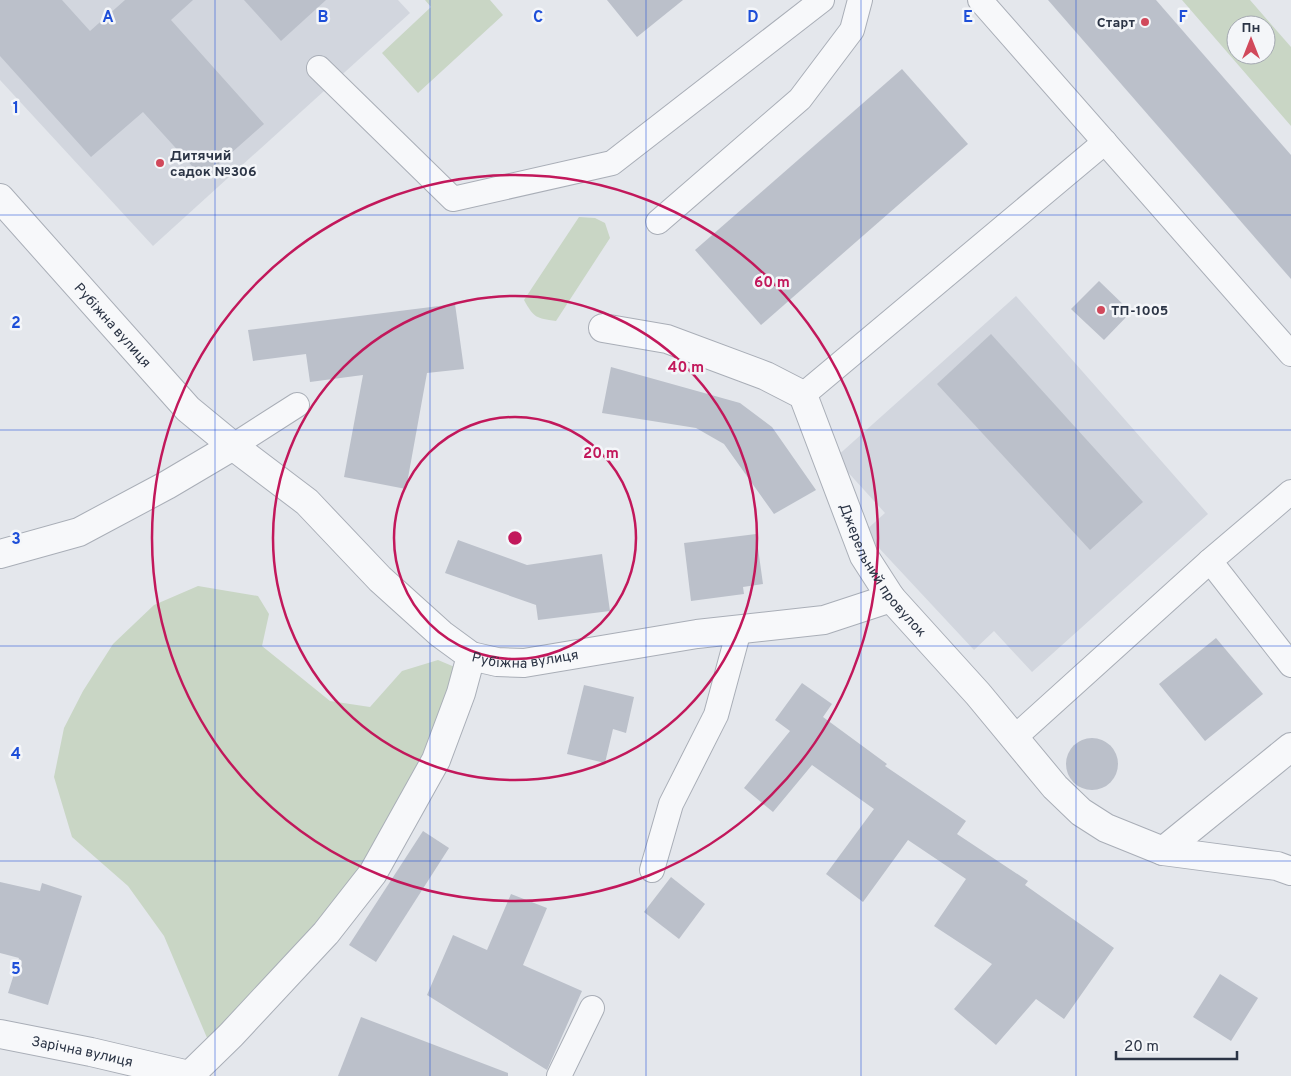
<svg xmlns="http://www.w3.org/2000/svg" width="1291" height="1076" viewBox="0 0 1291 1076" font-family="Overpass,sans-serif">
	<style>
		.built { fill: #d2d6de }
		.green { fill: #c9d6c5; fill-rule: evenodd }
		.building { fill: #bbc0ca }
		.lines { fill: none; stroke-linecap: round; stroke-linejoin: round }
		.lane-casing { stroke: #a9aeb7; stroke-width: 26 }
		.street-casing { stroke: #a9aeb7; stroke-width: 30 }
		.lane { stroke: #f7f8fa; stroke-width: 24 }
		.street { stroke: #f7f8fa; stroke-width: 28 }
		.grid { fill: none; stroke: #1d4ed8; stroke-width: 1; stroke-opacity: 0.55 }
		.ring { fill: none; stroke: #c2185b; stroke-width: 2.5 }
		.poi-dot { fill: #d1495b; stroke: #f4f6f9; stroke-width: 2 }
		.labels { text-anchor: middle; stroke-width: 5; stroke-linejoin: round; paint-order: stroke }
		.poi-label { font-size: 14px; font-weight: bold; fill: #2b3445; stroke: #f4f6f9; text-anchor: start }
		.street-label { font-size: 14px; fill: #2b3445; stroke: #f4f6f9 }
		.grid-label { font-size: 16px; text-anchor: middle; font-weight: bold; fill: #1d4ed8; stroke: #f4f6f9; stroke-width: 5; stroke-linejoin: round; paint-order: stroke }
		.centre { fill: #c2185b; stroke: #f4f6f9; stroke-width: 2.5 }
		.ring-label { font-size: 15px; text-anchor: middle; font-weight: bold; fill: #c2185b; stroke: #f4f6f9; stroke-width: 5; stroke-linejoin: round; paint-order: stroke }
	</style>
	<rect width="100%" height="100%" fill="#e4e7ec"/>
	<g class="built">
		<polygon points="0,0 398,0 410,13 153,246 0,80"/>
		<polygon points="1016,296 1208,514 1032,672 994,631 974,650 864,532 885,513 835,458"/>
	</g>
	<g class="green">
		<polygon points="425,0 490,0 503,15 418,93 382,53 431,7"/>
		<path d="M1182,0H1250L1291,47V126ZM1236,25H1266V55H1236Z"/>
		<path d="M579,217L595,218L605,223L610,238L556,321C536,318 534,318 524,300Z"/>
		<polygon points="198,586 258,596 269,614 262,646 330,701 370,707 402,671 438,660 457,668 393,834 213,1052 164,936 128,886 72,837 54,777 64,728 83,691 113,644 154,605"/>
	</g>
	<g class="building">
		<polygon points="0,0 62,0 90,31 125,0 193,0 171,20 264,124 203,178 143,112 91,157 0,56"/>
		<polygon points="244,0 326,0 281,41"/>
		<polygon points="607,0 683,0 637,37"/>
		<polygon points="1048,0 1156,0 1291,155 1291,279"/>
		<polygon points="902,69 968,144 761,325 695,250"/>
		<polygon points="1099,281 1131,312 1104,340 1071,309"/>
		<polygon points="455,304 464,369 427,373 406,489 344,477 363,375 310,382 306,354 253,361 248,330"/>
		<polygon points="991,334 1143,502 1090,550 937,384"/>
		<polygon points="611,367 740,403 772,427 816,490 774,514 724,444 696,428 602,413"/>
		<polygon points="756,534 763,584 743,587 744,594 691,601 684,543"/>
		<polygon points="458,540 527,565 602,554 610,611 538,620 536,605 445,573"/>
		<polygon points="1216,638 1263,694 1205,741 1159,684"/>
		<polygon points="802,683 832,704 823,717 887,764 885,766 966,821 957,834 1028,881 1025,885 1114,948 1064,1019 1036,999 996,1045 954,1009 992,964 934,926 966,879 908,840 863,902 826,874 874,809 812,765 773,812 744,788 790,731 775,720"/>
		<polygon points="584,685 634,697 626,733 613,729 605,763 567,754"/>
		<circle cx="1092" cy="764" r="26"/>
		<polygon points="423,831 449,848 376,962 349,945"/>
		<polygon points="671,877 705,904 679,939 644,912"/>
		<polygon points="0,882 40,891 42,883 82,896 48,1005 8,993 19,958 0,953"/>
		<polygon points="511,894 547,908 523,965 582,991 547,1070 427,995 453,935 487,950"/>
		<polygon points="1220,974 1258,998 1231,1041 1193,1017"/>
		<polygon points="361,1017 508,1073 508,1076 338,1076"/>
	</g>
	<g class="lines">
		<g class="lane-casing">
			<g id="lane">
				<polyline points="980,0 1291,354"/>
				<polyline points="319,68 453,199 612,163 822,0"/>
				<polyline points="658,222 800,99 852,30 860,0"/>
				<polyline points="803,395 1105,142"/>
				<polyline points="233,446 297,405"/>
				<polyline points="1291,492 1210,561 1291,665"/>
				<polyline points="1014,738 1210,561"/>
				<polyline points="652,870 671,804 716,715 739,630"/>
				<polyline points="559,1076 592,1008"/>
			</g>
		</g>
		<g class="street-casing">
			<g id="street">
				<path id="s1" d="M0,198L188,409L233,446L307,502L380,579L441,634L471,656L497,662L524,663L697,634L824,620L891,598"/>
				<path id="s2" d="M603,328L667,339L766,376L803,395L864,556L891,598L978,694L1055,787L1081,812L1106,828L1163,851L1277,866L1291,871"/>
				<polyline points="0,554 79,532 167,485 233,446"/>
				<polyline points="1163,851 1291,747"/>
				<path id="s3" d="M0,1034L91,1052L193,1076"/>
				<polyline points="190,1075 231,1035 326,933 373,873 436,760 461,693 471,656"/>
			</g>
		</g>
		<use href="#lane" class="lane"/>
		<use href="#street" class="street"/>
	</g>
	<path class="grid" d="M215,0V1076M430,0V1076M646,0V1076M861,0V1076M1076,0V1076M0,215H1291M0,430H1291M0,646H1291M0,861H1291"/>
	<g class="ring">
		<circle cx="515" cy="538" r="121"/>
		<circle cx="515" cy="538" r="242"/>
		<circle cx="515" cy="538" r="363"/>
	</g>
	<g class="poi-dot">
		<circle cx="1145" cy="22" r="5"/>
		<circle cx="160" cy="163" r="5"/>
		<circle cx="1101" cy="310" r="5"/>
	</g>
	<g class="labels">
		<g class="poi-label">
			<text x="1135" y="27" text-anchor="end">Старт</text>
			<text x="170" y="160">Дитячий<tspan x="170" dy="16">садок №306</tspan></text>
			<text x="1111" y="315">ТП-1005</text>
		</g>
		<g class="street-label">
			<text dy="5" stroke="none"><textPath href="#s1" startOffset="170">Рубіжна вулиця</textPath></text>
			<text dy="5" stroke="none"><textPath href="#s2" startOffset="406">Джерельний провулок</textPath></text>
			<text dy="5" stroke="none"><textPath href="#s1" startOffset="714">Рубіжна вулиця</textPath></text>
			<text dy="5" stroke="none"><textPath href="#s3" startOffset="84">Зарічна вулиця</textPath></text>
		</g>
	</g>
	<g class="grid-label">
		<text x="108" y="22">A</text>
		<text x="323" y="22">B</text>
		<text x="538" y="22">C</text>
		<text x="753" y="22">D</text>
		<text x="968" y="22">E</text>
		<text x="1183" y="22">F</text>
		<text x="16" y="113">1</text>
		<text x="16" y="328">2</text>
		<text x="16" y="544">3</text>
		<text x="16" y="759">4</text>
		<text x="16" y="974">5</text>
	</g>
	<circle cx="515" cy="538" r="8" class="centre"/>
	<g class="ring-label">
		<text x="772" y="287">60 m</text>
		<text x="686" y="372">40 m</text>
		<text x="601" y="458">20 m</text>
	</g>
	<g transform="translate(1251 40)"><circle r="24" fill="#f4f6f9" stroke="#a4a8b1"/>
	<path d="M0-4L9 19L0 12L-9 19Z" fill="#d1495b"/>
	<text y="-8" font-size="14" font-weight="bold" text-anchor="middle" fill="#2b3445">Пн</text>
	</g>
	<path d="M1116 1051v8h121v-8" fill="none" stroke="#2b3445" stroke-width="2.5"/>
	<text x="1124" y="1051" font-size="15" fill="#2b3445" stroke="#f4f6f9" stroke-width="4" paint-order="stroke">20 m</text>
</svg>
